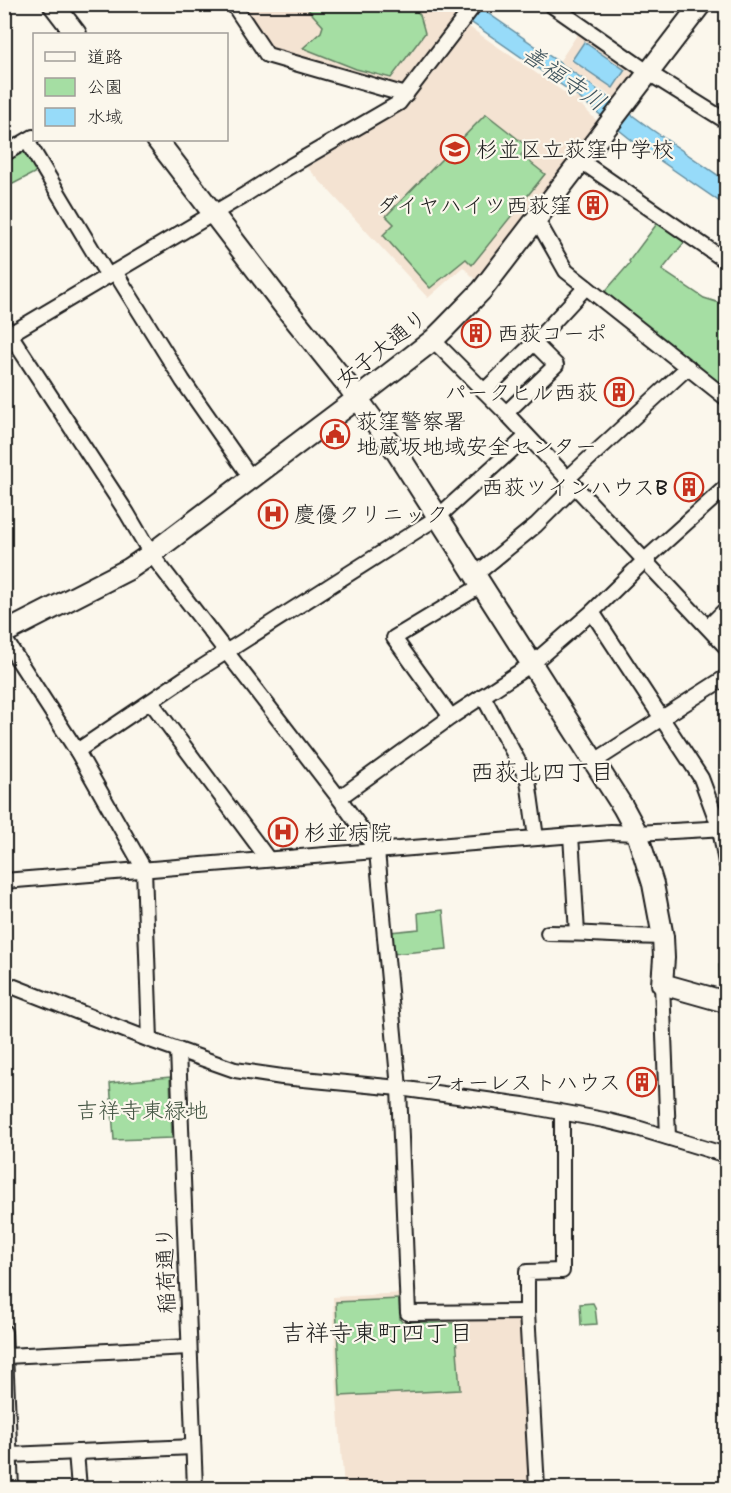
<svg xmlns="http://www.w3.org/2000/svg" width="731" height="1493" viewBox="0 0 731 1493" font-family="'Shantell Sans','Klee One',sans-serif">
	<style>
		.built { fill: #f4e3d2 }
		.green { fill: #a5dea3; stroke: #607d60; stroke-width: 1.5 }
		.water { fill: #97dbf9; stroke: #668fa1; stroke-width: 1.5 }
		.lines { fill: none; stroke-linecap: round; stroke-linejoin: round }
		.street-casing { stroke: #1c1c1c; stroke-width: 18 }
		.secondary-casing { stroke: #1c1c1c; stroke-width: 24 }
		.street { stroke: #fbf7ec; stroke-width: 14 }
		.secondary { stroke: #fbf7ec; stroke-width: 20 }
		.labels { text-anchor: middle; stroke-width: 4.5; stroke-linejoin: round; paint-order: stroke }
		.poi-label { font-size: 22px; fill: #1c1c1c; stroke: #fbf7ec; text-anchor: start }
		.street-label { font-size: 22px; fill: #1c1c1c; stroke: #fbf7ec }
		.park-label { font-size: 22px; fill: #455644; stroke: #fbf7ec }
		.water-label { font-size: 24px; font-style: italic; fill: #41555e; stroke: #fbf7ec }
		.neighbourhood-label { font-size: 24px; fill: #1c1c1c; stroke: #fbf7ec }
	</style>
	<rect width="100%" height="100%" fill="#fbf7ec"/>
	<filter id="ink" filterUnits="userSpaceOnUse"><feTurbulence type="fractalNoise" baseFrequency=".0167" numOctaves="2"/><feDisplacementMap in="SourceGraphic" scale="12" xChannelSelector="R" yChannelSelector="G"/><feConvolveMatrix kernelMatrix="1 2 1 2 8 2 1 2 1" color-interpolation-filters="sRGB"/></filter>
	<g filter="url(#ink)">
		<g class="built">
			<polygon points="240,5 468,5 404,88 271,49"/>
			<polygon points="469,27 574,99 588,81 559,62 579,32 632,69 633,75 615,99 594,85 580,104 597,121 476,280 463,267 428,298 307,167 406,107 463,28"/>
			<polygon points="403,1293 404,1319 516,1318 522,1322 533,1488 344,1488 337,1397 333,1297"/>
		</g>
		<g class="green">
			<polygon points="304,5 412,5 420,15 425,33 391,78 356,69 303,48 321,32 323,26"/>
			<polygon points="486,114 528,147 521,155 545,174 472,265 466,259 430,288 383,235 394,224 386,216"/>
			<polygon points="26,147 40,170 13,184 5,170 5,158"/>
			<polygon points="659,221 687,239 662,270 704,298 726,305 726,394 603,294 630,263 629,261"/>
			<polygon points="443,910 447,949 392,954 390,932 419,929 418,913"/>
			<polygon points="719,965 726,965 726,992 720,990"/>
			<polygon points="170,1077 172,1138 114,1140 110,1083"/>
			<polygon points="399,1299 400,1319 402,1322 455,1323 460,1390 340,1396 336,1302"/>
			<polygon points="593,1303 595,1307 597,1324 581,1325 580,1304"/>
		</g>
		<g class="water">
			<polygon points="446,5 476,5 583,79 651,129 726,181 726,206 639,146 573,93"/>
			<polygon points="584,42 625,70 613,88 572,60"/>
		</g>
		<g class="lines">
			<g class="street-casing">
				<g id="street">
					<polyline points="233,4 267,55 406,95"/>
					<polyline points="550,4 649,73 726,121"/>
					<polyline points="27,141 108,276"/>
					<polyline points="4,154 33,137"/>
					<polyline points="581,161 726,261"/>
					<polyline points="537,220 566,271 726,398"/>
					<polyline points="115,272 183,381 251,478"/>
					<polyline points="4,325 127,513 151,554 339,798 377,851 399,1088 408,1313 527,1312"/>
					<polyline points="5,337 246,194 282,171 399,103 475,4"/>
					<polyline points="433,340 506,413 726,647"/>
					<polyline points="484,391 534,343 586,287"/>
					<polyline points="506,413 556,365 534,343"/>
					<polyline points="568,478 688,367"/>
					<polyline points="475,575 536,525 575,486"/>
					<polyline points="592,612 701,778 720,829 726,863"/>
					<polyline points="708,627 726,609"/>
					<polyline points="4,638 77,751 144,869 150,1040"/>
					<polyline points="483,696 528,780 536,838"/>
					<polyline points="151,702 268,859"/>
					<polyline points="451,717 394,638 482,585"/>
					<polyline points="77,751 185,678 438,517 527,436"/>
					<polyline points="595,761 726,677"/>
					<polyline points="339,798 451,717 533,663 592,612 645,560 726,487"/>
					<polyline points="571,835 577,933"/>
					<polyline points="4,881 611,832 637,833 726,828"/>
					<path d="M548,933C587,933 625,936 663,937"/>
					<polyline points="4,983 150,1040 235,1070 282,1077 399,1088 523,1105 604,1120 637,1128 726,1155"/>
					<polyline points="662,984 668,1137"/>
					<polyline points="178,1050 195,1488"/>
					<polyline points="4,1332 11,1488"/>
					<polyline points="6,1356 189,1347"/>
					<polyline points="76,1452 79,1488"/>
					<polyline points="10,1455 193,1447"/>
					<polyline points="537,1488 527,1312 527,1272 562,1271 562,1113"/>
				</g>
			</g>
			<g class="secondary-casing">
				<g id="secondary">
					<polyline points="53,4 76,34"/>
					<polyline points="157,140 284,306 349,387 396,451 623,807 637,833 653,884 663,937 664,958 662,984 726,1002"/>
					<polyline points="4,633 129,569 151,554 358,398 433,340 445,328 482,290 701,4"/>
				</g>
			</g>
			<use href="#street" class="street"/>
			<use href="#secondary" class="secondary"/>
		</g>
	</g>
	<defs>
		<g id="school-ring" transform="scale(1.5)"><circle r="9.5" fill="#fbf7ec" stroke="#c8321e" stroke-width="1.5"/><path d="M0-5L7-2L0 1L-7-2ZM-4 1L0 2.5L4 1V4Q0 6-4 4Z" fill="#c8321e"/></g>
		<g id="building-ring" transform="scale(1.5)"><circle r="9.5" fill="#fbf7ec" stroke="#c8321e" stroke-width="1.5"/><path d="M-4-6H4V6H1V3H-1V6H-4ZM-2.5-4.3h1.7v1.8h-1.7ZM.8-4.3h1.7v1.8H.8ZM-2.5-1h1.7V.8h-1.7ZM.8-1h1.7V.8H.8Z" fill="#c8321e"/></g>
		<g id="civic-ring" transform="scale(1.5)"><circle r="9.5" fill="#fbf7ec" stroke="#c8321e" stroke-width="1.5"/><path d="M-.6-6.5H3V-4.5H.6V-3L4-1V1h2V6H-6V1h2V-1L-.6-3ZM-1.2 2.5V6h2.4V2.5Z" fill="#c8321e"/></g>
		<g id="hospital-ring" transform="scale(1.5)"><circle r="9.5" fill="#fbf7ec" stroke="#c8321e" stroke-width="1.5"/><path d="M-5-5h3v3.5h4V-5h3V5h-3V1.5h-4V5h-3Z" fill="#c8321e"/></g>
	</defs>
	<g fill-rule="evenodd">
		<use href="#school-ring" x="455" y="149"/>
		<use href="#building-ring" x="593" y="205"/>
		<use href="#building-ring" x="476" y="333"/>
		<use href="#building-ring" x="619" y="392"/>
		<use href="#civic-ring" x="335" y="434"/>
		<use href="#building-ring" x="689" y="487"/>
		<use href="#hospital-ring" x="273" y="514"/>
		<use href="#hospital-ring" x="283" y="832"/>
		<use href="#building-ring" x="642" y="1082"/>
	</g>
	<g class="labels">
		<g class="poi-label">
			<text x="476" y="157">杉並区立荻窪中学校</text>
			<text x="572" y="213" text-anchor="end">ダイヤハイツ西荻窪</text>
			<text x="497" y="341">西荻コーポ</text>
			<text x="598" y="400" text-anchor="end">パークヒル西荻</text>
			<text x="356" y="429">荻窪警察署<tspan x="356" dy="25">地蔵坂地域安全センター</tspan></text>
			<text x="668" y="495" text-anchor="end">西荻ツインハウスB</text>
			<text x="294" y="522">慶優クリニック</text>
			<text x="304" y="840">杉並病院</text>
			<text x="621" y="1090" text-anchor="end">フォーレストハウス</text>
		</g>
		<g class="street-label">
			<text transform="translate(381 348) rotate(-39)" y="8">女子大通り</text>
			<text transform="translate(165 1270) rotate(-92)" y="8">稲荷通り</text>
		</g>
		<g class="park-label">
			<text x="142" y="1118">吉祥寺東緑地</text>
		</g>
		<g class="water-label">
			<text transform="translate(564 78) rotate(35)" y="8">善福寺川</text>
		</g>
		<g class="neighbourhood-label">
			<text x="542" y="780">西荻北四丁目</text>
			<text x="377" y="1341">吉祥寺東町四丁目</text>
		</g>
	</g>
	<rect width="731" height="1493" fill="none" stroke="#fbf7ec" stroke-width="24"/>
	<rect x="12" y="12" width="707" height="1469" fill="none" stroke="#1c1c1c" stroke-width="2" filter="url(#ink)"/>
	<rect x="33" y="33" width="195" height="108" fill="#fbf7ec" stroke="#a29f99" stroke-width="1.5"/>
	<rect x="45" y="52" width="30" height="9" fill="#fbf7ec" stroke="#a29f99" stroke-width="1.5"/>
	<text x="87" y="63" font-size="18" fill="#1c1c1c">道路</text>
	<rect x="45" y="78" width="30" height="18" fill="#a5dea3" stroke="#a29f99" stroke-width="1.5"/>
	<text x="87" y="93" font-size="18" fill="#1c1c1c">公園</text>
	<rect x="45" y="108" width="30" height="18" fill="#97dbf9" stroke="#a29f99" stroke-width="1.5"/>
	<text x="87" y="123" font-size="18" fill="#1c1c1c">水域</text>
</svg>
